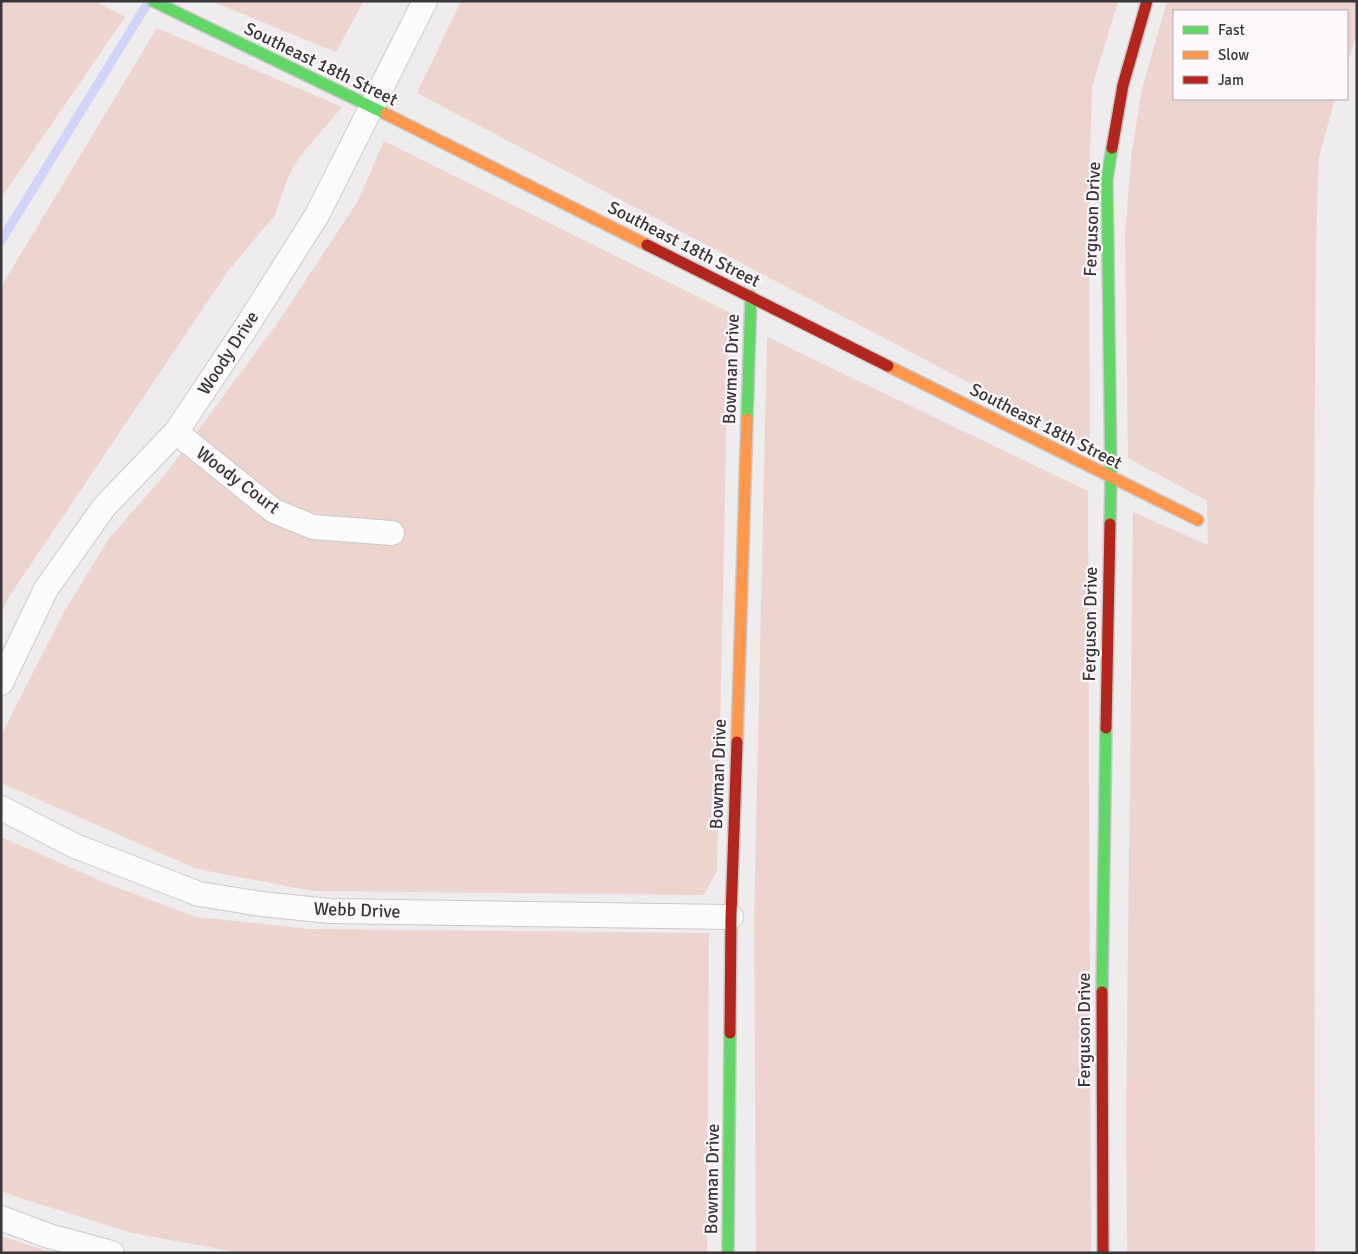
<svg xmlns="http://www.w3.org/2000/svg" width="1358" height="1254" viewBox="0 0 1358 1254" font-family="Signika,sans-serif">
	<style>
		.green { fill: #edd4ce }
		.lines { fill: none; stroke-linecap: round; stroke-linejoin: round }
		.stream { stroke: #d0d4f8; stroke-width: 9 }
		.street-casing { stroke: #cac8c9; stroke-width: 26 }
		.fast-casing { stroke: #cac8c9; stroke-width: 14 }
		.slow-casing { stroke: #cac8c9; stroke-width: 14 }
		.jam-casing { stroke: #cac8c9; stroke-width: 14 }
		.street { stroke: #fdfcfc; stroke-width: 24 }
		.fast { stroke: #63d668; stroke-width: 11 }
		.slow { stroke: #ff974d; stroke-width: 11 }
		.jam { stroke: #b3261e; stroke-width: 11 }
		.labels { text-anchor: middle; stroke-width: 4.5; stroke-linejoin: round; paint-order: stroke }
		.street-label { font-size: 18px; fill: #393739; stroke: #fdf8fc }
	</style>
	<rect width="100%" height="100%" fill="#efecee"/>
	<g class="green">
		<polygon points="1,1 95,1 125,17 1,198"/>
		<polygon points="211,1 364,1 336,52"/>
		<polygon points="461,1 1118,1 1092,87 1089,186 1090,446 417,93"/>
		<polygon points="1167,1 1357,1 1357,34 1347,64 1347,11 1174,11 1174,99 1335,99 1319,157 1316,245 1314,530 1315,1253 1127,1253 1126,1118 1133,512 1208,545 1207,501 1128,458 1125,237 1131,157 1142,89"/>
		<polygon points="157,28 342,107 298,159 287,180 275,215 229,270 10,595 1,613 1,287"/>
		<polygon points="384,141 729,312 717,871 704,895 313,891 197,869 1,783 1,735 64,612 108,540 167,472 276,325 358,201"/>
		<polygon points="767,337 1088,491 1091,1253 756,1253 754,920"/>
		<polygon points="1357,353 1357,656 1355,473"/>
		<polygon points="1,837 110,885 197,917 309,929 709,933 707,1253 241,1253 132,1233 11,1195 1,1190"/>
		<polygon points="1,1236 54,1253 1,1253"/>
	</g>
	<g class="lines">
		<polyline class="stream" points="1,241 149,1"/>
		<g class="street-casing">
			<g id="street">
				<polyline points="176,432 274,511 313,527 392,533"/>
				<polyline points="1,683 46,589 104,507 176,432 245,329 317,215 425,1"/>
				<polyline points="1,808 75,846 199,894 261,904 330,911 731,917"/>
				<polyline points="1,1218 49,1236 112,1253"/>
			</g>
		</g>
		<g class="fast-casing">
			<g id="fast">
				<polyline points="153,1 386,114"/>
				<polyline points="747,419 751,296"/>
				<polyline points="1110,524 1111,478 1107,179 1112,148"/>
				<polyline points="1102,992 1106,728"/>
				<polyline points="728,1253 730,1033"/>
			</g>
		</g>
		<g class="slow-casing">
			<g id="slow">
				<polyline points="386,114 647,245"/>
				<polyline points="888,366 1198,520"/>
				<polyline points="737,742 747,419"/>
			</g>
		</g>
		<g class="jam-casing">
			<g id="jam">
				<polyline points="1112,148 1123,85 1147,1"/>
				<polyline points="647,245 888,366"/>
				<polyline points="1106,728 1110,524"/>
				<polyline points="1102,992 1103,1253"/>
				<polyline points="730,1033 731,917 737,742"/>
			</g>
		</g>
		<use href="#street" class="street"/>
		<use href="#fast" class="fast"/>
		<use href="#slow" class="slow"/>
		<use href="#jam" class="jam"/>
	</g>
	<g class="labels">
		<g class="street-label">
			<text transform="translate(321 64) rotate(26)" y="6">Southeast 18th Street</text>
			<text transform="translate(1092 219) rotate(-88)" y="6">Ferguson Drive</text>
			<text transform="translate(684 244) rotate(27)" y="6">Southeast 18th Street</text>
			<text transform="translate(228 353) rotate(-57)" y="6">Woody Drive</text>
			<text transform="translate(731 369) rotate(-88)" y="6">Bowman Drive</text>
			<text transform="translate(1046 426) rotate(27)" y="6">Southeast 18th Street</text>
			<text transform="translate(238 480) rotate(37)" y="6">Woody Court</text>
			<text transform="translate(1090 624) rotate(-89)" y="6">Ferguson Drive</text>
			<text transform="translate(718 774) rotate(-88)" y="6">Bowman Drive</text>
			<text transform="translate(357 910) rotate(2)" y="6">Webb Drive</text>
			<text transform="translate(1084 1030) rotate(-90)" y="6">Ferguson Drive</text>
			<text transform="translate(712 1179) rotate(-89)" y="6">Bowman Drive</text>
		</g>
	</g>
	<rect width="1358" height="1254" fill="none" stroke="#393739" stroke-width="5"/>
	<rect x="1173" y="10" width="175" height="90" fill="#fdf8fc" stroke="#afabae"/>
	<rect x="1183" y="26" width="25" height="8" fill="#63d668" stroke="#afabae"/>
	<text x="1218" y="35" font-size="15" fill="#393739">Fast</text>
	<rect x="1183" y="51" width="25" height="8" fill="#ff974d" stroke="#afabae"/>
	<text x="1218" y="60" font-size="15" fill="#393739">Slow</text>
	<rect x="1183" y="76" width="25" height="8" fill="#b3261e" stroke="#afabae"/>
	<text x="1218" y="85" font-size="15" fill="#393739">Jam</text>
</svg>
